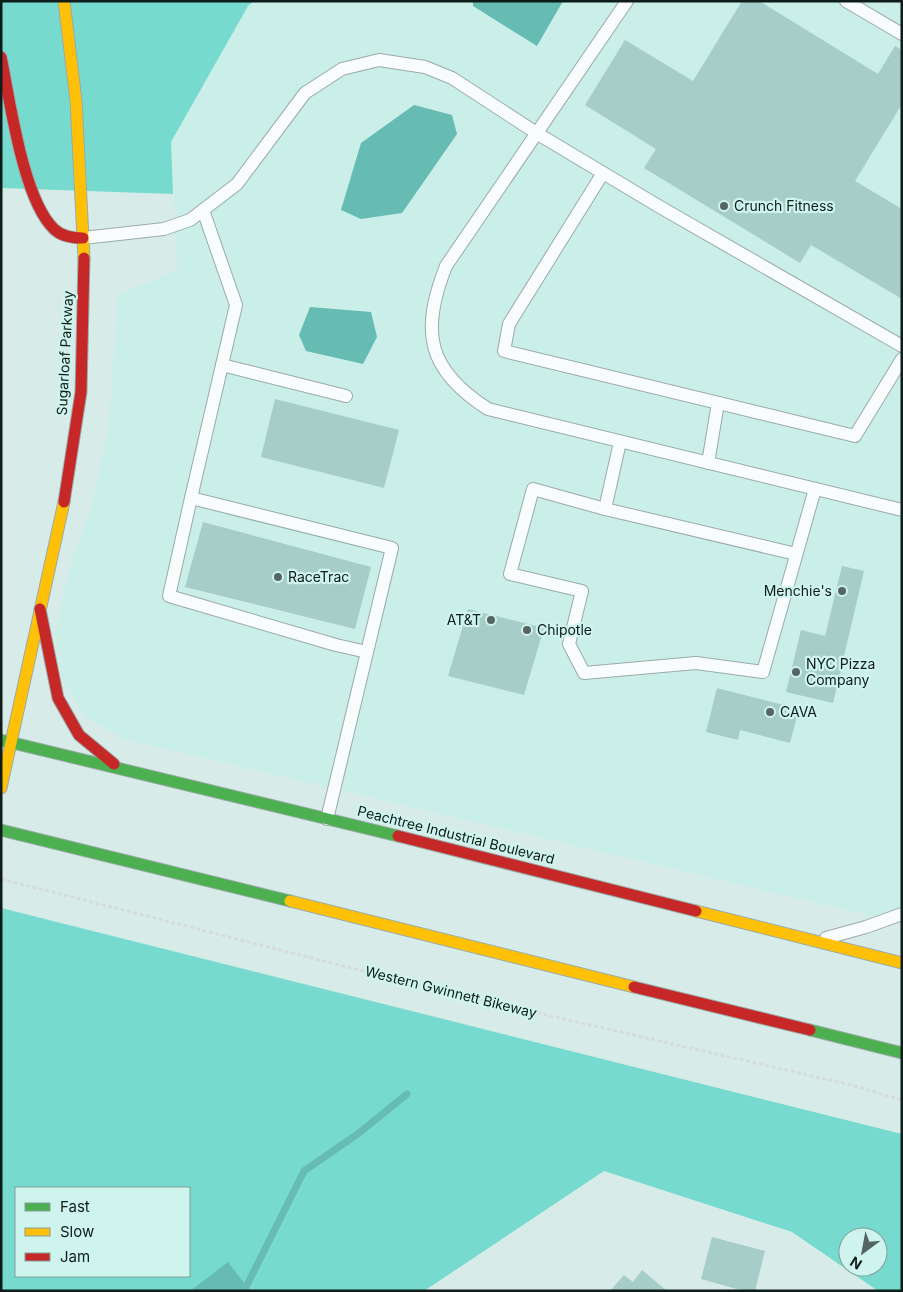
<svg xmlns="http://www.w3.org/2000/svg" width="903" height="1292" viewBox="0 0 903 1292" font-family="Inter,sans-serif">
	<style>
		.built { fill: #caeee8 }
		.forest { fill: #77dacf; fill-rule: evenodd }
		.water { fill: #66bcb3 }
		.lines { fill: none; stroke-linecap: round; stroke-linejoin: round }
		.stream { stroke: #66bcb3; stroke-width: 7 }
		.building { fill: #a7cdc8 }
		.lane-casing { stroke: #9aaba8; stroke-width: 14 }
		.fast-casing { stroke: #9aaba8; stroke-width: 13 }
		.slow-casing { stroke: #9aaba8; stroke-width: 13 }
		.jam-casing { stroke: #9aaba8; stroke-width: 13 }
		.path { stroke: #d6dcdb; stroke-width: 3; stroke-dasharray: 4 2.5; stroke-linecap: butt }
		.lane { stroke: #f9fcfc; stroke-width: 12 }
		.fast { stroke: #4caf50; stroke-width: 11 }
		.slow { stroke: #ffc107; stroke-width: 11 }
		.jam { stroke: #c62828; stroke-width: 11 }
		.poi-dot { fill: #546562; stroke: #cff4ee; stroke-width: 2 }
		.labels { text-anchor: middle; stroke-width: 4.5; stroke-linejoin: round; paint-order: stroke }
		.poi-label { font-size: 14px; fill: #0e1c1a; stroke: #cff4ee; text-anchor: start }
		.street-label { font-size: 14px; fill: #0e1c1a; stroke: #cff4ee }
	</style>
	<rect width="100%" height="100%" fill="#d7ece8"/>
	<polygon class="built" points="254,1 902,1 902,925 864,914 124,739 87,718 63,682 55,634 70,566 92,504 109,424 118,295 178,270 171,142 248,6"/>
	<g class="forest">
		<polygon points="1,1 254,1 248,6 171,142 173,194 1,188"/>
		<path d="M1,908L902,1134V1291H878L792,1232L604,1171L424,1291H1ZM16,1188H189V1276H16ZM848,1237H878V1267H848Z"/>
	</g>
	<g class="water">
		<polygon points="473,1 563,1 537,46 473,6"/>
		<polygon points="414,105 452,115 457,134 402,213 361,219 341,210 361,143"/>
		<polygon points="310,307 371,312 377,337 363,364 306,351 299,335"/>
		<polygon points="228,1262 250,1291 190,1291"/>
	</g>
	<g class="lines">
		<polyline class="stream" points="244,1291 304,1171 359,1133 407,1094"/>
	</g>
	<g class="building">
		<polygon points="742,1 759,1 878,74 895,46 902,50 902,104 855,181 902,209 902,299 811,245 800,263 644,168 656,149 585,105 625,40 693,81"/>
		<polygon points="275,399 399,430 384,488 261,457"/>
		<polygon points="203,522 371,567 355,629 185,587"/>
		<polygon points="842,566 864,571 833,703 786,692 801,630 825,636"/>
		<polygon points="468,609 544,628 524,695 448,676"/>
		<polygon points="717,688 799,709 790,743 740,730 738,740 706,732"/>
		<polygon points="712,1237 765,1251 755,1291 744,1291 701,1279"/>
		<polygon points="642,1270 667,1291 610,1291 624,1275 633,1282"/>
	</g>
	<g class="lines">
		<g class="lane-casing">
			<g id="lane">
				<path d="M627,1L446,266C420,332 427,370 488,409L902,510"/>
				<polyline points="846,1 902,34"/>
				<polyline points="603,173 509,324 504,351 855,436 902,359"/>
				<polyline points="203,210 236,305 191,498 392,548 327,819"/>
				<polyline points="83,238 164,229 190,220 237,184 305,93 342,69 379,60 425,67 452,78 538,134 660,207 902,346"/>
				<polyline points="222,365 346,396"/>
				<polyline points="620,442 605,509 533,489 510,574 582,591 569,644 584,673 696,663 763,672 815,489"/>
				<polyline points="708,463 718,403"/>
				<polyline points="191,498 169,596 336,645 367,652"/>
				<polyline points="605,509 796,554"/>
				<polyline points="826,938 866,927 902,914"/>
			</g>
		</g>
		<g class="fast-casing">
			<g id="fast">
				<polyline points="1,740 398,836"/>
				<polyline points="1,830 290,901"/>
				<polyline points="810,1030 902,1053"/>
			</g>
		</g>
		<g class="slow-casing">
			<g id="slow">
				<polyline points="64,1 76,101 84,258"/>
				<polyline points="1,788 64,502"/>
				<polyline points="290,901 634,987"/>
				<polyline points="696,911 902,963"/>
			</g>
		</g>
		<g class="jam-casing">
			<g id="jam">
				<path d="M1,57C10,100 23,200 54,229C61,236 73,238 83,238"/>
				<polyline points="64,502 81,392 84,258"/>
				<polyline points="40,609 58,698 79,735 114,764"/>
				<polyline points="398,836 696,911"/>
				<polyline points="634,987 810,1030"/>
			</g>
		</g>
		<polyline class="path" points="1,879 438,990 851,1085 902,1100"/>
		<use href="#lane" class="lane"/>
		<use href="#fast" class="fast"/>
		<use href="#slow" class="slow"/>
		<use href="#jam" class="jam"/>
	</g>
	<g class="poi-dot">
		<circle cx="724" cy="206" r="5"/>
		<circle cx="278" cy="577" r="5"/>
		<circle cx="842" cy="591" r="5"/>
		<circle cx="491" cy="620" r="5"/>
		<circle cx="527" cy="630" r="5"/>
		<circle cx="796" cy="672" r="5"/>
		<circle cx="770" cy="712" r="5"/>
	</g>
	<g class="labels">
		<g class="poi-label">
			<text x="734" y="211">Crunch Fitness</text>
			<text x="288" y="582">RaceTrac</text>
			<text x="832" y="596" text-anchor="end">Menchie's</text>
			<text x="481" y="625" text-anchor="end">AT&amp;T</text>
			<text x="537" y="635">Chipotle</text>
			<text x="806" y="669">NYC Pizza<tspan x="806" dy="16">Company</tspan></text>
			<text x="780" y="717">CAVA</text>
		</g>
		<g class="street-label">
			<text transform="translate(65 353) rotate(-87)" y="5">Sugarloaf Parkway</text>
			<text transform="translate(456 835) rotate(14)" y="5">Peachtree Industrial Boulevard</text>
			<text transform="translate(451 992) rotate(14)" y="5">Western Gwinnett Bikeway</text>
		</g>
	</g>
	<rect width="903" height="1292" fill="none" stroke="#0e1c1a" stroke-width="5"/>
	<rect x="15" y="1187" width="175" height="90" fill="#cff4ee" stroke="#829e99"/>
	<rect x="25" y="1203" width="25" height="8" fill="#4caf50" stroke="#829e99"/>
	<text x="60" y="1212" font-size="15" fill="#0e1c1a">Fast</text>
	<rect x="25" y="1228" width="25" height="8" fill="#ffc107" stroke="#829e99"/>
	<text x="60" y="1237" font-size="15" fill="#0e1c1a">Slow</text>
	<rect x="25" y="1253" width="25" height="8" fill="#c62828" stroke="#829e99"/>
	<text x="60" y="1262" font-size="15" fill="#0e1c1a">Jam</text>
	<g transform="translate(863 1252) rotate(212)"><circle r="24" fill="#cff4ee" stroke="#829e99"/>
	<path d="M0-4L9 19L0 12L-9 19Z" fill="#546562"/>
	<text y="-8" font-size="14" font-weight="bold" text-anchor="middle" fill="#0e1c1a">N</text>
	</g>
</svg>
